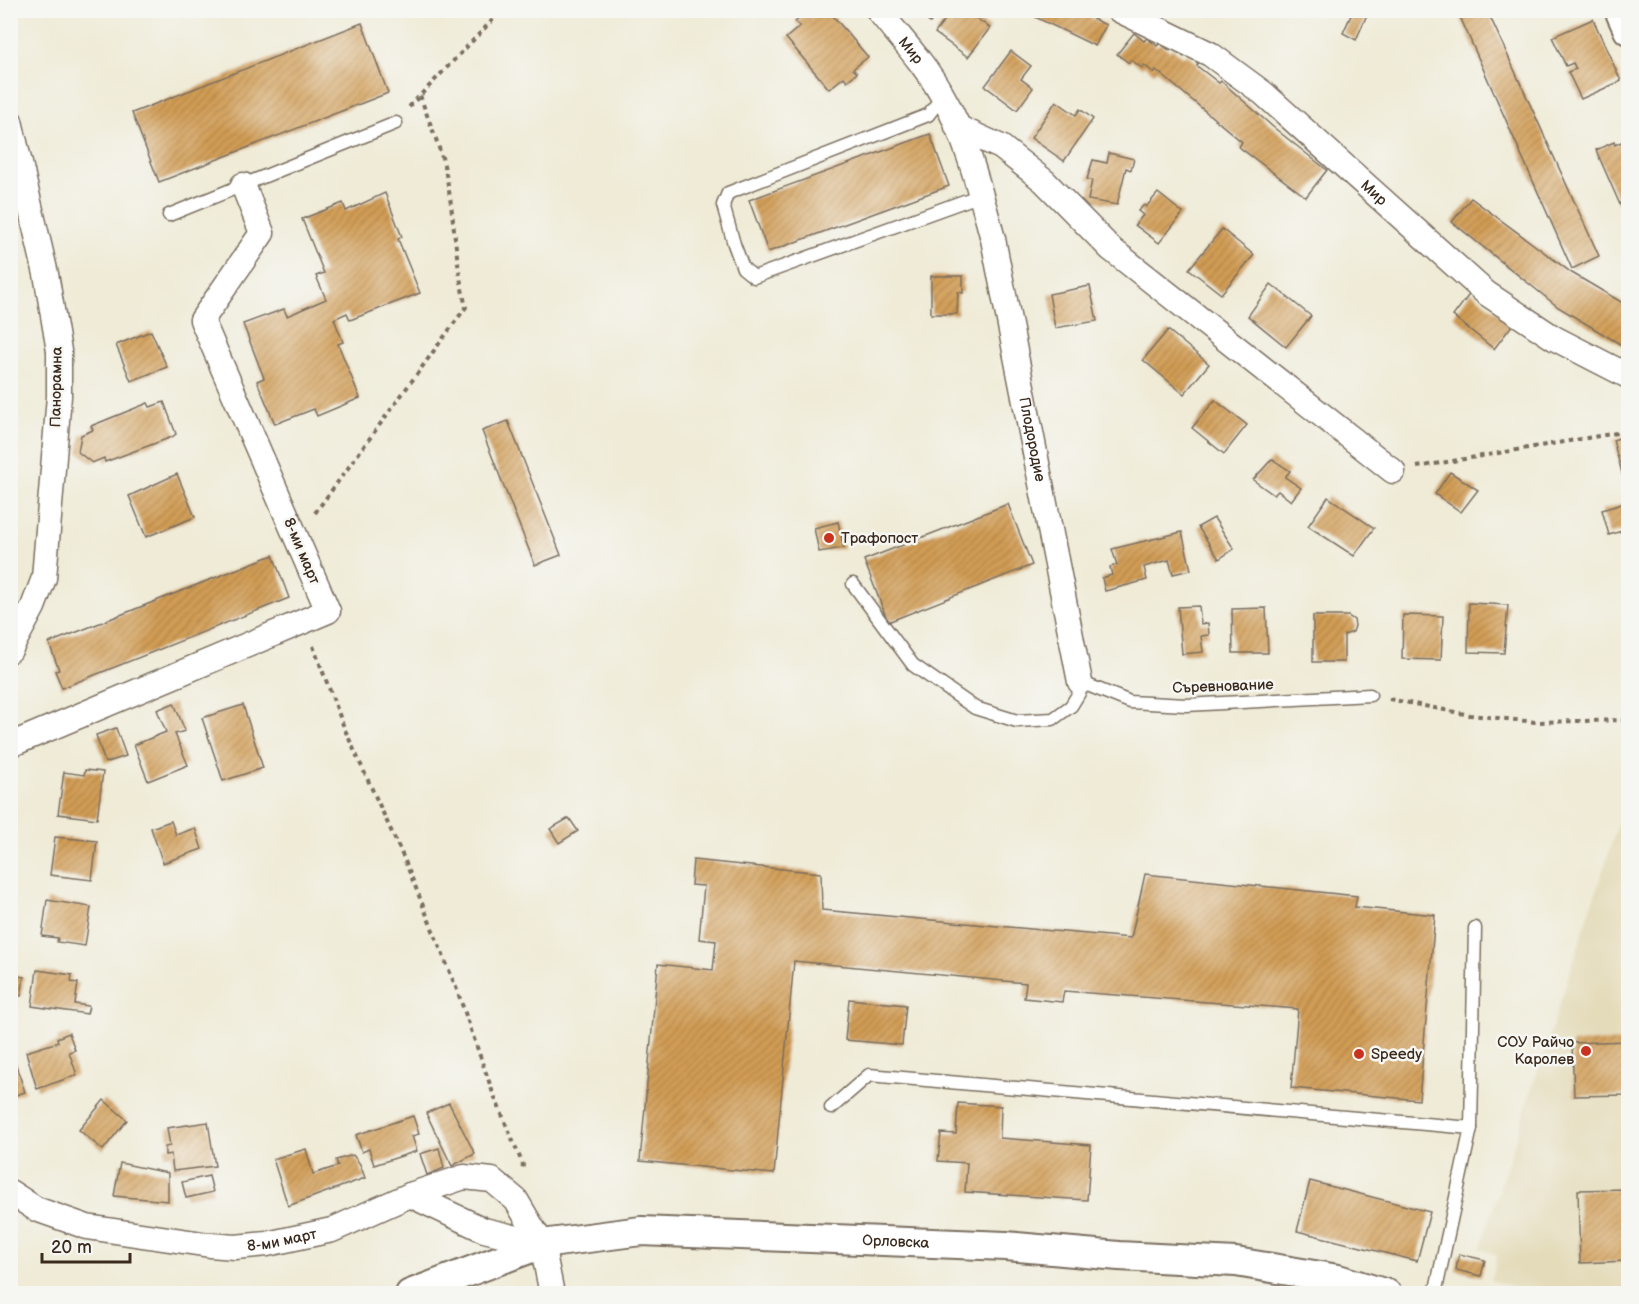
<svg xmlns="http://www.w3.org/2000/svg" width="1639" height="1304" viewBox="0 0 1639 1304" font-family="'Balsamiq Sans',sans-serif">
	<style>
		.built { fill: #e4dbba }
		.building { fill: url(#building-hatch) }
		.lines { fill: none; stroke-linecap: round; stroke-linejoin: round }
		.service-casing { stroke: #7a6e5f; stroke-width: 15 }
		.minor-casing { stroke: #7a6e5f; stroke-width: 27 }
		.tertiary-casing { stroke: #7a6e5f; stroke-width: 32 }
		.path { stroke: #7a6e5f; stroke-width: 4; stroke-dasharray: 4.5 4.5; stroke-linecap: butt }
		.service { stroke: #fff; stroke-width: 12 }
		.minor { stroke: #fff; stroke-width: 24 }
		.tertiary { stroke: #fff; stroke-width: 28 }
		.poi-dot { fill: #c8321e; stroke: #f6f6f2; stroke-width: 2 }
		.labels { text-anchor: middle; stroke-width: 5; stroke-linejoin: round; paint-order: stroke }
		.street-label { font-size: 15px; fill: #3b2a1e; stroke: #f6f6f2 }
		.poi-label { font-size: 15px; fill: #3b2a1e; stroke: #f6f6f2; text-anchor: start }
	</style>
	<defs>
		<pattern id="building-hatch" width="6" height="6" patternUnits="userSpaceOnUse" patternTransform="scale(1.5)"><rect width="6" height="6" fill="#d29d55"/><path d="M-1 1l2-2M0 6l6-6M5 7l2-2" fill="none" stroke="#ac8046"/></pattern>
	</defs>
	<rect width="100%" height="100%" fill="#f6f6f2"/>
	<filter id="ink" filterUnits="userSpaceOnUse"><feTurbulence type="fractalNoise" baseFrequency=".0167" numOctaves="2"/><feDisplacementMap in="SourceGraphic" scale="12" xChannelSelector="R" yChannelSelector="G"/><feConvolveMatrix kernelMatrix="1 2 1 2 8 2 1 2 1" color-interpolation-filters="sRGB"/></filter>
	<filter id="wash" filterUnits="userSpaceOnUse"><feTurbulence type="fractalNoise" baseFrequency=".008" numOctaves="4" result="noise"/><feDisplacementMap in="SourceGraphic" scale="24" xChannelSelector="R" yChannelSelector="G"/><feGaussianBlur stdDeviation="1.35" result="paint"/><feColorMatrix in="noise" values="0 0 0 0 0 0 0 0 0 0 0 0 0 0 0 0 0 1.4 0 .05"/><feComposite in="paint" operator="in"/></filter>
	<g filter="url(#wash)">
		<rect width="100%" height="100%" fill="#efebd7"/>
		<polygon class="built" points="1628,793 1628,1293 1535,1293 1491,1280 1497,1255 1480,1249"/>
		<g id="blocks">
			<g class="building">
				<polygon points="819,10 828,10 868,57 853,69 857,73 847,81 844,77 829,89 786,38 800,26 795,22 806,13 810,18"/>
				<polygon points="919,10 940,10 930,23 917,13"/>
				<polygon points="952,10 982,10 976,18 990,28 968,57 935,33"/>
				<polygon points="1038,10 1075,10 1106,25 1095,46 1035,17"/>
				<polygon points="1350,10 1369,10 1356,40 1343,33 1352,13"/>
				<polygon points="1457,10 1487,10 1599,256 1572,269"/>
				<polygon points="1593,19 1621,81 1581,99 1568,72 1576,69 1573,63 1566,66 1552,37"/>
				<polygon points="362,23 388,93 159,182 132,113"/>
				<polygon points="1134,33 1144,41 1147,38 1157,46 1160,43 1170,51 1172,48 1184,57 1187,54 1198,63 1197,66 1219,83 1221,81 1273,127 1327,170 1306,197 1239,147 1242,142 1156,70 1154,73 1144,65 1142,68 1131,60 1129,63 1117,54"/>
				<polygon points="1011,51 1031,66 1021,79 1033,88 1017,110 985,86"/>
				<polygon points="1056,101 1076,115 1080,109 1093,119 1064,161 1031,138"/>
				<polygon points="930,134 949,186 768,252 749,200"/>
				<polygon points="1628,139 1628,223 1596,150 1614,142 1615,145"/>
				<polygon points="1109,153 1134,159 1131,170 1126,168 1117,205 1088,200 1092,180 1087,179 1093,160 1107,163"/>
				<polygon points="385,193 402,237 398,239 420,293 350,320 347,313 334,319 343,342 338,344 360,398 317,416 314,409 275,424 257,381 264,378 243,324 284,309 287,316 326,299 316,276 324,273 302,219 343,203 346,211"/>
				<polygon points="1158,193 1183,213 1159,243 1135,225 1143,215 1138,211 1144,205 1146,207"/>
				<polygon points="1471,198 1572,273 1628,306 1628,349 1558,307 1452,222"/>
				<polygon points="1222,229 1254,255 1221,294 1189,269"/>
				<polygon points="931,276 963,276 963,293 958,292 957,314 931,314"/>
				<polygon points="1271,284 1311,316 1286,347 1248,316"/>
				<polygon points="1090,286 1097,321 1055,328 1049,294"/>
				<polygon points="1471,292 1513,324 1494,349 1453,316"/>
				<polygon points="1168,330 1209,364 1184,394 1143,360"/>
				<polygon points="151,331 167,367 131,381 116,345"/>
				<polygon points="1215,400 1247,425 1224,454 1192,428"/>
				<polygon points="164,402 176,434 172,437 105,462 104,458 92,463 78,452 81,435 93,430 91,426 148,403 150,407"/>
				<polygon points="508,421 561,555 535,565 482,431"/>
				<polygon points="1628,435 1628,495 1613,440"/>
				<polygon points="1272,459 1290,471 1285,477 1301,488 1291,501 1278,491 1274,495 1253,480"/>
				<polygon points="1450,472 1478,490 1461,512 1435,494"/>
				<polygon points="177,474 195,517 146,537 129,496"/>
				<polygon points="1328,497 1374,528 1354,556 1308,526"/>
				<polygon points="1628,502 1628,529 1609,535 1602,510"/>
				<polygon points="1008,504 1032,565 888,622 864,560"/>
				<polygon points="1214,518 1234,549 1219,559 1198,527"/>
				<polygon points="838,522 844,548 819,552 814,528"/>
				<polygon points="1182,532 1191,570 1173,574 1169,560 1154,564 1144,567 1147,580 1105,591 1102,578 1112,575 1110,567 1117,565 1112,549"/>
				<polygon points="273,555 289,598 62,688 55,671 59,670 49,643"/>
				<polygon points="1469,603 1508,605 1504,653 1468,652"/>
				<polygon points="1199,606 1201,624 1208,623 1209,635 1201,636 1203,652 1182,654 1178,607"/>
				<polygon points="1266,608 1268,653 1233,653 1232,609"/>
				<polygon points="1403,615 1443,616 1441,660 1402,659"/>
				<polygon points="1313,616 1348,616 1354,620 1355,626 1353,632 1344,635 1344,662 1313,662"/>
				<polygon points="174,703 185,731 175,734 188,765 148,781 134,745 166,732 157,710"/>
				<polygon points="243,705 263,768 223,781 202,718"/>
				<polygon points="116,728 126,756 105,763 96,735"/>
				<polygon points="85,770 103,772 97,819 58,814 64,772 84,775"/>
				<polygon points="569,818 578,831 559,843 550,829"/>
				<polygon points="171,821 176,835 195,828 202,849 163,863 151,828"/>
				<polygon points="55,837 97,841 92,880 50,875"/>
				<polygon points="693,860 821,873 822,910 1131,938 1145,874 1357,896 1355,907 1435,915 1419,1100 1291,1088 1298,1009 1064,991 1062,1002 1024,998 1026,983 794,961 774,1174 640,1161 658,964 713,970 716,941 699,939 704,886 691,885"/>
				<polygon points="47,900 91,907 85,946 57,942 58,938 42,936"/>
				<polygon points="37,970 72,975 71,982 78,983 75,1004 89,1006 87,1014 32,1006"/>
				<polygon points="10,975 24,977 21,996 10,995"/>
				<polygon points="849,999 906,1005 902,1045 845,1040"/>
				<polygon points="69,1033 75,1050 69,1052 77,1075 37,1089 26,1052 58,1042 57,1038"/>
				<polygon points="1628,1041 1628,1095 1574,1096 1572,1043"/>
				<polygon points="13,1056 25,1092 10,1097 10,1057"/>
				<polygon points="104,1100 127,1120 103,1150 79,1130"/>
				<polygon points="449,1103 475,1154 452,1166 426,1113"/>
				<polygon points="958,1103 1001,1106 1000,1138 1091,1145 1087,1200 965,1192 967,1163 938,1161 941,1133 956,1134"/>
				<polygon points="413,1116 419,1134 412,1136 417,1151 374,1165 369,1149 362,1152 356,1135"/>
				<polygon points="208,1122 215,1166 173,1171 171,1154 165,1155 165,1147 170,1146 167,1128"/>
				<polygon points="439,1148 444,1168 427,1175 420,1154"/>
				<polygon points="306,1149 313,1174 338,1166 336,1160 353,1155 360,1164 365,1178 288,1206 273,1159"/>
				<polygon points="120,1163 168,1173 168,1201 114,1196"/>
				<polygon points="209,1176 213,1192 186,1198 182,1182"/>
				<polygon points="1310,1181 1430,1212 1417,1261 1297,1231"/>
				<polygon points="1628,1189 1628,1261 1580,1263 1578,1190"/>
				<polygon points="1459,1254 1485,1260 1481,1276 1456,1270"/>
			</g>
		</g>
	</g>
	<g filter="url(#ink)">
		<use href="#blocks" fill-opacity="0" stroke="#7a6e5f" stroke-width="1.5"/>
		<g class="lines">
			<g class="service-casing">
				<g id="service">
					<polyline points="943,96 928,115 728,193 723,205 734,244 743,268 754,277 981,195"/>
					<polyline points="169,215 396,123"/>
					<polyline points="853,584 913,665 975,708 1017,721 1053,719 1071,706 1079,693 1080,682 1130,702 1186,705 1370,695"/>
					<polyline points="831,1108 869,1075 1471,1128"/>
					<polyline points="1435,1294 1471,1128 1475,928"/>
				</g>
			</g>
			<g class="minor-casing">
				<g id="minor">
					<path id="s1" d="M878,10C900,38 925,64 942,95C967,137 980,192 993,239L1080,682"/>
					<path id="s2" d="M1119,10L1210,54L1263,93L1486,293L1554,338L1628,376"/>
					<polyline points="10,121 46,274 59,351 59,396 44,578 33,607 10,650"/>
					<polyline points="957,127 1001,147 1044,181 1111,249 1393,471"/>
					<polyline points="10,745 328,611 202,320 262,233 243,185"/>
					<path id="s3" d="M10,1192L36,1209L87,1227L210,1245L235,1247L267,1244L332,1230L410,1195L464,1177L492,1180L516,1200L542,1244L552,1294"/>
					<polyline points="410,1195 484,1230 542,1244"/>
				</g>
			</g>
			<g class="tertiary-casing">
				<g id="tertiary">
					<polyline points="1619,10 1628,30"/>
					<path id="s4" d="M410,1294L542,1244L641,1231L1006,1246L1119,1256L1236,1262L1338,1279L1387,1294"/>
				</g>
			</g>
			<g class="path">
				<polyline points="409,107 502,10"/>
				<polyline points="1417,467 1628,431"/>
				<path d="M315,513L466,307C454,259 455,209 443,161C437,139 427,117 420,95"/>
				<polyline points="313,646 345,730 405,861 457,990 493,1093 523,1165 522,1170"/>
				<polyline points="1389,699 1470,715 1535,722 1628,720"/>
			</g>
			<use href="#service" class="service"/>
			<use href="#minor" class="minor"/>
			<use href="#tertiary" class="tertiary"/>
		</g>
	</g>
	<g class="poi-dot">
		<circle cx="829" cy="538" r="6"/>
		<circle cx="1586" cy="1051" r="6"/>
		<circle cx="1359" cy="1054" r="6"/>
	</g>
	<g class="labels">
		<g class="street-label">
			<text dy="5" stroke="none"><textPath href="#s1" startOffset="52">Мир</textPath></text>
			<text dy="5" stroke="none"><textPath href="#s2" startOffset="316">Мир</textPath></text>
			<text transform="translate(56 387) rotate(-89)" y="5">Панорамна</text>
			<text dy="5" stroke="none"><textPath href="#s1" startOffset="464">Плодородие</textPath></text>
			<text transform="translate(302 551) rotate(67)" y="5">8-ми март</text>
			<text transform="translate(1223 686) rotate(-2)" y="5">Съревнование</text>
			<text dy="5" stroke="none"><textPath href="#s3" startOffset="282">8-ми март</textPath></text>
			<text dy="5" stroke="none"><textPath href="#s4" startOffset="496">Орловска</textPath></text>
		</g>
		<g class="poi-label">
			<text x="841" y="543">Трафопост</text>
			<text x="1574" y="1047" text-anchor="end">СОУ Райчо<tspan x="1574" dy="17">Каролев</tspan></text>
			<text x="1371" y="1059">Speedy</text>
		</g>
	</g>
	<rect width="1639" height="1304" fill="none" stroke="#f6f6f2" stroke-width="36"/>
	<path d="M42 1253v9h88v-9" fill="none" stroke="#3b2a1e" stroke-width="3"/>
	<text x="51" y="1253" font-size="18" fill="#3b2a1e" stroke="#f6f6f2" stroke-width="4.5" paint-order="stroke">20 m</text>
</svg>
